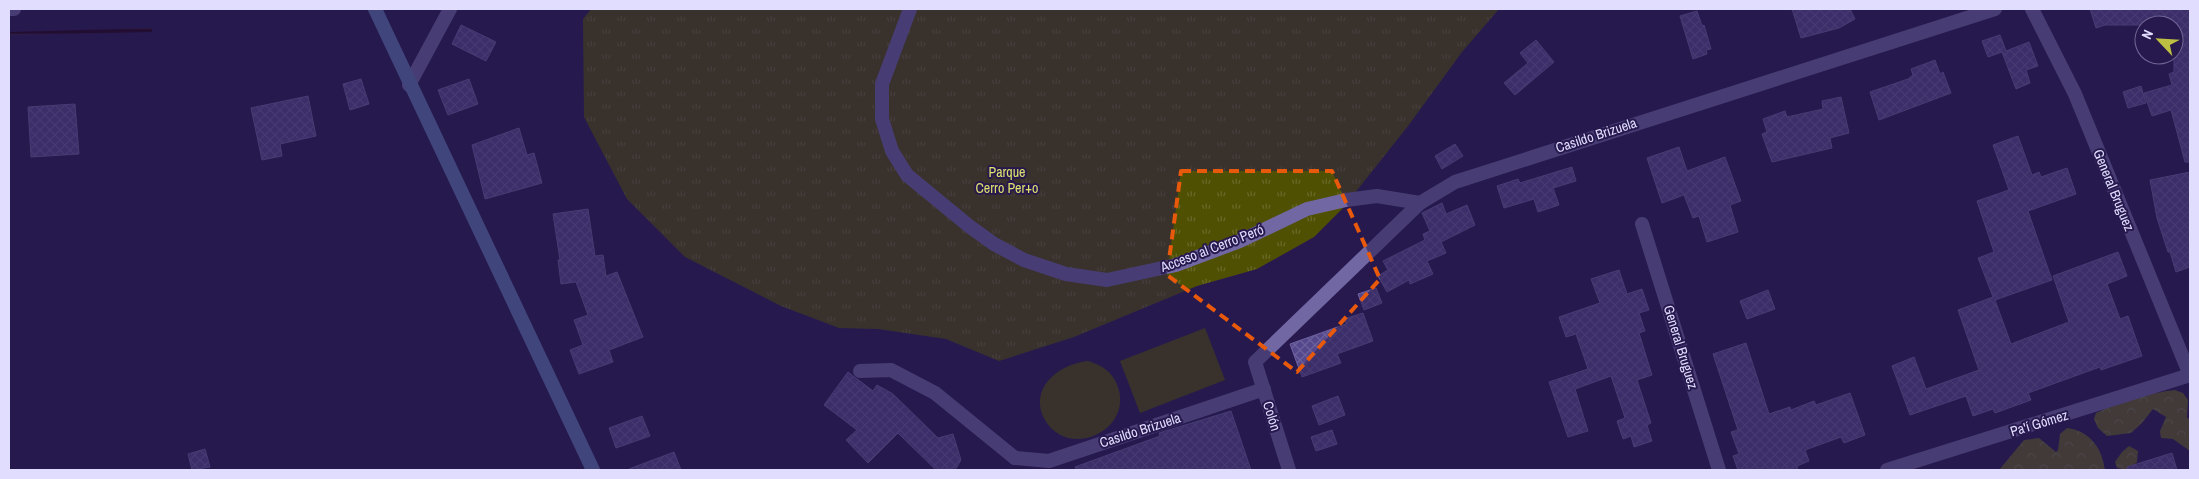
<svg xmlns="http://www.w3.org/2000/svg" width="2199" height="479" viewBox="0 0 2199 479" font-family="'Archivo Narrow',sans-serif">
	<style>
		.forest { fill: url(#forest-crowns) }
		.park { fill: url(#park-tufts) }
		.pitch { fill: #505003 }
		.water { fill: url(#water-rules) }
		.building { fill: url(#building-cross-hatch); stroke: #6e64a0 }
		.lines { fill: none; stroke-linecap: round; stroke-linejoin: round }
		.minor { stroke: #7067a3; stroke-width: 14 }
		.secondary { stroke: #607ab3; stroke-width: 14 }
		.marked { fill: none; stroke: #e8590c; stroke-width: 4; stroke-dasharray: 10 6; stroke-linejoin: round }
		.labels { text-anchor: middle; stroke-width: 4; stroke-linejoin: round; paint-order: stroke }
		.street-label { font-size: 14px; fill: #e1ddff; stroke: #27194e }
		.park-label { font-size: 14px; fill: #dee16d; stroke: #27194e }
	</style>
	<defs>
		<pattern id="forest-crowns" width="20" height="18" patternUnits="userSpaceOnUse" patternTransform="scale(1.25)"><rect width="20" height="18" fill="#626321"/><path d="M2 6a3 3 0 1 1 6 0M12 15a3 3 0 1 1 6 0" fill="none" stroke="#787942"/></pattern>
		<pattern id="park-tufts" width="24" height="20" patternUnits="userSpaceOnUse" patternTransform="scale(1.25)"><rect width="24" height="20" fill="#505003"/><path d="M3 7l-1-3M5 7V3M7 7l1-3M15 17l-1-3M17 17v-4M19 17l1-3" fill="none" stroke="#696929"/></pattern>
		<pattern id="water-rules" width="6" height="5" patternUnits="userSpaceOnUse" patternTransform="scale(1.25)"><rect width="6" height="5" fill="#210112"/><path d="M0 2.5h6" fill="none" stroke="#412636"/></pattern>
		<pattern id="building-cross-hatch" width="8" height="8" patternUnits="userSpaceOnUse" patternTransform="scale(1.25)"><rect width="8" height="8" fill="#55478b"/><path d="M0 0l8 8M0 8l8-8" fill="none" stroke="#6d619c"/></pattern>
	</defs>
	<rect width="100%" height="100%" fill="#27194e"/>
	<g class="forest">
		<path d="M2175,390L2183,393L2188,400L2187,418L2190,419V451L2173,439L2161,438L2160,431L2166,417L2153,409L2142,423L2131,433L2107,436L2098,428L2094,419L2096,413C2120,401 2149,393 2175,390Z"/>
		<path d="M2067,428C2090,431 2102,448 2105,470H1999L2024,440L2039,438L2056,452L2058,450L2060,434Z"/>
		<polygon points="2129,446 2138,451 2137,462 2129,470 2117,468 2115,462 2122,452"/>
	</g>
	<polygon class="park" points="591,9 1499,9 1462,52 1408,126 1343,208 1314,237 1257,269 1197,286 1074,337 999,361 946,339 878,329 839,328 781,306 685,257 627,199 584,117 583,19"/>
	<g class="pitch">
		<polygon points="1205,328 1225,380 1140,413 1120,361"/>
		<path d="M1088,361C1102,365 1113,372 1118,387C1133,431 1068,460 1045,420C1028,388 1059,364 1088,361Z"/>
	</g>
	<polygon class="water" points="152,28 152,32 9,35 9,32"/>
	<g class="building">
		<polygon points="1792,9 1850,9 1855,19 1839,28 1801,38"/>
		<polygon points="2090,9 2190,9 2190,162 2185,162 2171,110 2152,116 2144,93 2172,85 2169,74 2174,72 2174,25 2105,25 2096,28"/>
		<polygon points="1697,11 1702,26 1704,25 1711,49 1706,50 1707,54 1693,59 1680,16"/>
		<polygon points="461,25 496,42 486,61 452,44"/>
		<polygon points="2000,35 2006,51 2029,42 2038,66 2026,70 2030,83 2016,89 2002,52 1988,57 1982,41"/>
		<polygon points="1536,40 1554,62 1515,95 1504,83 1528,63 1520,53"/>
		<polygon points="1935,60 1940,74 1943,72 1951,93 1879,120 1870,92 1908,79 1913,75 1911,69"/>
		<polygon points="361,79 369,104 350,110 343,84"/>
		<polygon points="469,79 478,104 448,115 438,90"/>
		<polygon points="2141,86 2146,103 2128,108 2123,92"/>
		<polygon points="308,96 316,136 280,144 282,156 262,160 251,108"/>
		<polygon points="1841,97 1849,133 1830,138 1832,148 1772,162 1762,134 1767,132 1763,119 1785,111 1787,117 1823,109 1822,101"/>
		<polygon points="75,104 79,154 31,157 28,107"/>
		<polygon points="519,128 527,155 534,153 542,183 485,199 472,145"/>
		<polygon points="2018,136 2032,175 2039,172 2041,177 2067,168 2076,194 2028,211 2052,280 1995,300 2011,344 2069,322 2053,276 2118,252 2127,276 2107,284 2120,319 2128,316 2142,356 2101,370 2100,367 2028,393 2031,400 1995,413 1993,409 1973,416 1966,396 1910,415 1892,366 1914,357 1926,389 1979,370 1958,310 1993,297 1978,258 1994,252 1977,201 2009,190 1993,145"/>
		<polygon points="1455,144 1463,156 1442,169 1435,156"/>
		<polygon points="1679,147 1687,171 1725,157 1741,201 1730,205 1738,232 1707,242 1699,216 1693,218 1684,195 1662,203 1647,158"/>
		<polygon points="1572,167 1576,181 1553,188 1559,205 1538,212 1534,199 1504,208 1497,186 1518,179 1520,183"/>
		<polygon points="2190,172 2190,267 2176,272 2170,252 2168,252 2157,218 2150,180"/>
		<polygon points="1442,203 1446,214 1467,205 1475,225 1441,242 1446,253 1427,261 1433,274 1410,284 1409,280 1387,292 1378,276 1388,270 1383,261 1425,240 1423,234 1430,231 1422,213"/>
		<polygon points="588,209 595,256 603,255 606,276 617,272 643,337 609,350 613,362 579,374 570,350 583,345 574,320 588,315 576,282 561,284 558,260 560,260 553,214"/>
		<polygon points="1619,270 1627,294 1642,289 1649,310 1639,313 1645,331 1639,333 1652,375 1637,380 1651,423 1647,425 1652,441 1634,447 1631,436 1623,439 1617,421 1625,418 1611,376 1575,389 1588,431 1568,437 1549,382 1588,369 1576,334 1566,337 1559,317 1600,303 1591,279"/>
		<polygon points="1376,288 1382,303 1364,310 1358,294"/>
		<polygon points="1768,290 1775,309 1747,319 1740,301"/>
		<polygon points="1363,313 1373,341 1337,354 1341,363 1302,377 1290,344 1346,324 1344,319"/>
		<polygon points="1746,343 1769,414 1790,407 1791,410 1814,401 1816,405 1850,393 1865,435 1844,443 1841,437 1805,450 1809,461 1797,466 1798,470 1738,470 1733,456 1739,454 1731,432 1738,430 1713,354"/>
		<polygon points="848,372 873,391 877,385 893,394 938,438 953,434 961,460 955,470 936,470 898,433 868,463 846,440 857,430 824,405"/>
		<polygon points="1338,396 1345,415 1319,425 1312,406"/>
		<polygon points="1231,411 1251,470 1076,470 1075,467 1160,436 1159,433"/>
		<polygon points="642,416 650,436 616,448 609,428"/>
		<polygon points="1332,430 1337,444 1316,451 1311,437"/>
		<polygon points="205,449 210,467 192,470 188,454"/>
		<polygon points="674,452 681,470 629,470 629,469"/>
		<polygon points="2172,453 2177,470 2128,470 2127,467"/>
	</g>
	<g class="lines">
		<g class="minor">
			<polyline points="9,9 14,9"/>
			<polyline points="910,9 882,84 882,119 892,151 907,175 969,226 994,244 1024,260 1066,274 1107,280 1176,265 1240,241 1307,209 1346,200 1377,196 1420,203"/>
			<polyline points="2032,9 2075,94 2190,375"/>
			<polyline points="409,85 450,9"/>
			<polyline points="1642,224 1719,470"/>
			<polyline points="860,371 891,370 935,393 1015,458"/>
			<polyline points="1015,458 1049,461 1264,389"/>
			<polyline points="1289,470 1255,362 1420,203 1455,182 1995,9"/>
			<polyline points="1887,470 2190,375"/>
		</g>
		<polyline class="secondary" points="375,9 593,470"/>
	</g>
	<path d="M0 0H2199V479H0ZM1181,171H1332L1380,279L1297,372L1167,275Z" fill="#27194e" fill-opacity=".55" fill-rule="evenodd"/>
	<path class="marked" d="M1181,171H1332L1380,279L1297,372L1167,275Z"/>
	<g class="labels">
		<g class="street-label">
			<text transform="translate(1596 135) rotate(-18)" y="5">Casildo Brizuela</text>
			<text transform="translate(2114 190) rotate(68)" y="5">General Bruguez</text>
			<text transform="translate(1212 248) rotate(-21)" y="5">Acceso al Cerro Peró</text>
			<text transform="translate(1681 347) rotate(73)" y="5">General Bruguez</text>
			<text transform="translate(1272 416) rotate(73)" y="5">Colón</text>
			<text transform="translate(2039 423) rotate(-17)" y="5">Pa'í Gómez</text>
			<text transform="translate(1140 430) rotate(-18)" y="5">Casildo Brizuela</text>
		</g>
		<g class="park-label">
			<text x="1007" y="177">Parque<tspan x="1007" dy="16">Cerro Per+o</tspan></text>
		</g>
	</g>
	<rect width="2199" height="479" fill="none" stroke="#e1ddff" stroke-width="20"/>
	<g transform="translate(2159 40) rotate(295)"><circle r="24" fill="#27194e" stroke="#716795"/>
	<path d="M0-4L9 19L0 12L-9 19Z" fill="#bdbf43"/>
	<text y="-8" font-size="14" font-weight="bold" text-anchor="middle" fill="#e1ddff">N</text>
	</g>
</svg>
